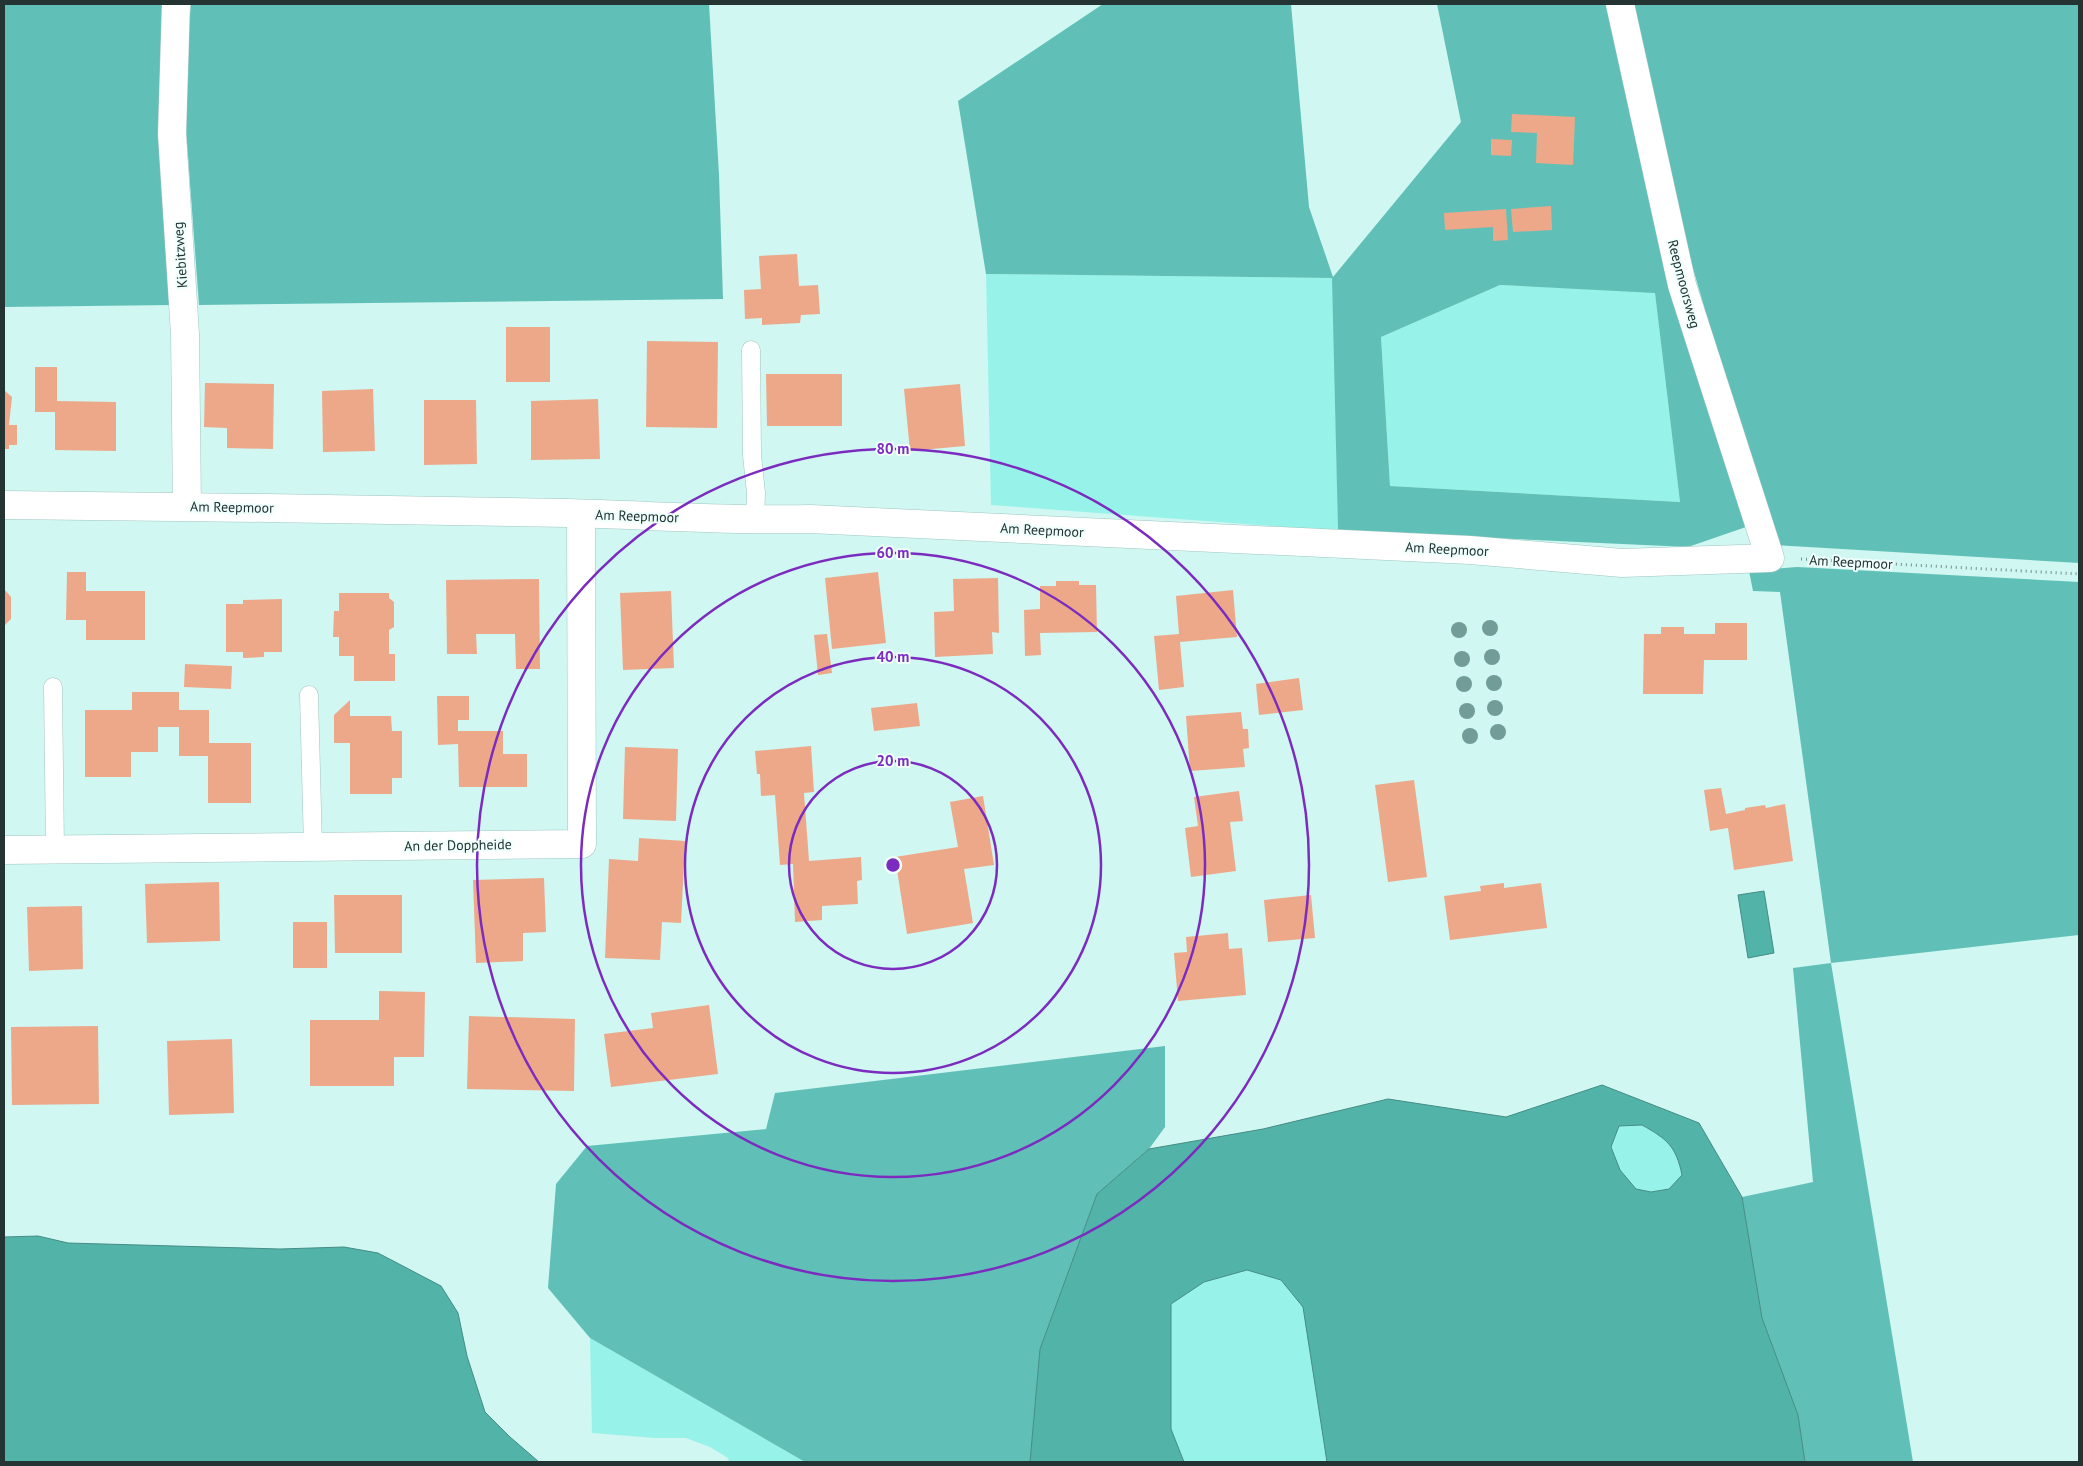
<svg xmlns="http://www.w3.org/2000/svg" width="2083" height="1466" viewBox="0 0 2083 1466" font-family="'PT Sans',sans-serif">
	<style>
		.green { fill: #97f3e9 }
		.forest { fill: #60c0b7; fill-rule: evenodd }
		.water { fill: #52b3a9; stroke: #448d85; fill-rule: evenodd }
		.building { fill: #eda88a }
		.lines { fill: none; stroke-linecap: round; stroke-linejoin: round }
		.lane-casing { stroke: #a0c6c1; stroke-width: 19 }
		.street-casing { stroke: #a0c6c1; stroke-width: 29 }
		.path { stroke: #75908d; stroke-width: 3; stroke-dasharray: 1 4; stroke-linecap: butt }
		.lane { stroke: #fff; stroke-width: 18 }
		.street { stroke: #fff; stroke-width: 28 }
		.tree { fill: #729c97 }
		.ring { fill: none; stroke: #7b2cbf; stroke-width: 2.5 }
		.labels { text-anchor: middle; stroke-width: 4; stroke-linejoin: round; paint-order: stroke }
		.street-label { font-size: 14px; fill: #243432; stroke: #effffc }
		.centre { fill: #7b2cbf; stroke: #effffc; stroke-width: 2.5 }
		.ring-label { font-size: 15px; text-anchor: middle; font-weight: bold; fill: #7b2cbf; stroke: #effffc; stroke-width: 4; stroke-linejoin: round; paint-order: stroke }
	</style>
	<rect width="100%" height="100%" fill="#d0f7f2"/>
	<g class="green">
		<polygon points="986,274 1333,278 1338,531 991,505"/>
		<polygon points="1500,285 1655,292 1680,502 1390,486 1381,337"/>
		<path d="M1642,1125C1667,1139 1675,1145 1682,1175L1669,1189L1651,1192L1636,1189L1620,1170L1611,1147L1619,1126Z"/>
		<polygon points="1247,1270 1281,1280 1303,1307 1327,1462 1184,1462 1171,1429 1171,1304 1204,1282"/>
		<polygon points="590,1338 805,1462 729,1462 728,1458 710,1447 686,1438 655,1438 592,1433"/>
	</g>
	<g class="forest">
		<polygon points="4,4 165,4 173,305 4,307"/>
		<polygon points="191,4 709,4 719,175 723,299 199,305 183,88"/>
		<path d="M1103,4H1291L1309,207L1333,277L1461,122L1437,4H1612L1746,527L1688,547L1338,531L1332,278L986,274L958,101ZM1500,285L1655,293L1680,502L1390,486L1381,337Z"/>
		<polygon points="1631,4 2079,4 2079,563 1773,545 1690,258"/>
		<polygon points="1797,567 2079,582 2079,935 1831,963 1913,1462 1805,1462 1798,1415 1762,1318 1742,1197 1813,1182 1793,968 1831,963 1780,592 1753,591 1749,571"/>
		<polygon points="1165,1046 1165,1127 1149,1149 1097,1194 1040,1349 1030,1462 805,1462 590,1338 548,1288 556,1184 587,1146 766,1129 775,1093"/>
	</g>
	<g class="water">
		<polygon points="1764,891 1774,953 1748,958 1738,895"/>
		<path d="M1602,1085L1699,1123L1742,1197L1762,1318L1798,1415L1805,1462H1327L1303,1307L1281,1280L1247,1270L1204,1282L1171,1304V1429L1184,1462H1030L1040,1349L1097,1194L1149,1149L1263,1129L1388,1099L1506,1117ZM1642,1125C1667,1139 1676,1146 1682,1175L1669,1189L1651,1192L1636,1189L1620,1170L1611,1147L1619,1126Z"/>
		<polygon points="38,1236 68,1243 280,1249 344,1247 378,1253 441,1286 458,1313 467,1356 485,1412 510,1437 539,1462 4,1462 4,1237"/>
	</g>
	<g class="building">
		<polygon points="1512,114 1575,117 1573,165 1536,163 1537,133 1511,132"/>
		<polygon points="1491,139 1512,140 1511,156 1491,155"/>
		<polygon points="1551,206 1552,230 1513,232 1511,209"/>
		<polygon points="1506,209 1508,240 1493,241 1493,227 1445,230 1444,213"/>
		<polygon points="797,254 799,286 818,285 820,314 801,315 800,323 762,325 762,318 745,319 744,290 761,289 759,256"/>
		<rect x="506" y="327" width="44" height="55"/>
		<polygon points="647,341 718,342 717,428 646,427"/>
		<polygon points="35,367 57,367 57,401 116,402 116,451 55,450 55,412 35,412"/>
		<polygon points="766,374 842,374 842,426 767,426"/>
		<polygon points="205,383 274,384 273,449 227,448 227,428 204,427"/>
		<polygon points="960,384 965,446 910,451 904,389"/>
		<polygon points="373,389 375,451 323,452 322,391"/>
		<polygon points="4,390 12,397 9,425 17,425 17,445 9,445 9,449 4,449"/>
		<polygon points="598,399 600,459 531,460 531,401"/>
		<polygon points="424,400 476,400 477,464 424,465"/>
		<polygon points="67,572 86,572 86,591 145,591 145,640 86,640 86,620 66,620"/>
		<polygon points="878,572 886,643 832,649 825,578"/>
		<polygon points="998,578 999,633 992,632 993,654 935,657 934,612 954,611 953,579"/>
		<polygon points="539,579 540,669 516,669 515,634 476,634 477,654 447,654 446,580"/>
		<polygon points="1056,581 1079,581 1079,585 1096,585 1097,632 1040,633 1041,655 1025,656 1024,610 1040,609 1040,586 1056,586"/>
		<polygon points="4,589 11,597 11,619 4,626"/>
		<polygon points="1233,590 1237,637 1180,642 1184,687 1159,690 1154,636 1179,634 1176,596"/>
		<polygon points="671,591 674,668 623,670 620,593"/>
		<polygon points="339,593 389,593 389,598 394,602 394,627 389,630 389,654 395,654 395,681 354,681 354,656 339,656 339,637 333,637 334,611 339,611"/>
		<polygon points="282,599 282,652 264,652 264,657 243,658 243,652 226,652 226,604 243,604 243,600"/>
		<polygon points="1715,623 1747,623 1747,660 1704,660 1703,694 1643,694 1644,634 1661,634 1661,627 1684,627 1684,634 1715,634"/>
		<polygon points="827,634 832,673 818,675 814,635"/>
		<polygon points="185,664 232,666 231,689 184,687"/>
		<polygon points="1299,678 1303,710 1259,715 1256,684"/>
		<polygon points="132,692 179,692 179,710 209,710 209,743 251,743 251,803 208,803 208,756 179,756 179,727 158,727 158,752 131,752 131,777 85,777 85,710 132,710"/>
		<polygon points="437,696 469,696 469,720 458,720 458,731 503,731 503,754 527,754 527,787 459,787 458,744 438,745"/>
		<polygon points="350,700 350,716 391,716 392,731 402,731 402,778 392,778 392,794 350,794 350,743 334,743 334,715"/>
		<polygon points="917,703 920,726 874,731 871,708"/>
		<polygon points="1241,712 1243,729 1248,729 1249,748 1243,749 1245,767 1190,771 1186,716"/>
		<polygon points="811,746 814,792 804,793 809,861 861,857 862,880 857,881 858,904 822,906 822,920 795,922 793,864 780,865 775,795 761,796 760,774 757,774 755,751"/>
		<polygon points="625,747 678,749 676,821 623,819"/>
		<polygon points="1414,780 1427,877 1388,882 1375,785"/>
		<polygon points="1721,788 1726,814 1745,810 1745,808 1765,805 1766,808 1785,804 1793,861 1734,870 1728,828 1710,831 1704,790"/>
		<polygon points="1239,791 1243,821 1230,822 1236,871 1191,877 1185,828 1198,826 1194,797"/>
		<polygon points="983,796 994,865 964,869 973,923 907,934 895,857 958,847 950,802"/>
		<polygon points="639,838 685,841 681,923 662,922 660,960 605,958 609,859 638,861"/>
		<polygon points="544,878 546,932 523,933 523,961 476,963 473,880"/>
		<polygon points="219,882 220,941 147,943 145,884"/>
		<polygon points="1504,883 1504,888 1541,883 1547,928 1450,940 1444,896 1481,891 1480,886"/>
		<polygon points="334,895 402,895 402,953 335,953"/>
		<polygon points="1311,895 1315,938 1268,942 1264,900"/>
		<polygon points="82,906 83,969 29,971 27,907"/>
		<rect x="293" y="922" width="34" height="46"/>
		<polygon points="1228,933 1229,949 1242,948 1246,995 1178,1001 1174,953 1187,952 1186,937"/>
		<polygon points="379,991 425,992 424,1057 394,1057 394,1086 310,1086 310,1020 379,1020"/>
		<polygon points="709,1005 718,1074 611,1087 604,1034 653,1028 651,1013"/>
		<polygon points="469,1016 575,1019 574,1091 467,1089"/>
		<polygon points="98,1026 99,1104 12,1105 11,1027"/>
		<polygon points="232,1039 234,1113 169,1115 167,1041"/>
	</g>
	<g class="lines">
		<g class="lane-casing">
			<g id="lane">
				<polyline points="751,350 752,455 756,493 755,520"/>
				<polyline points="53,687 55,850"/>
				<polyline points="309,695 313,847"/>
			</g>
		</g>
		<g class="street-casing">
			<g id="street">
				<polyline points="176,4 172,134 185,334 187,506"/>
				<path d="M4,505C192,506 379,510 567,513C648,515 729,521 810,519L1470,550L1622,563L1770,558L1682,285L1620,4"/>
				<polyline points="4,850 582,844 581,514"/>
			</g>
		</g>
		<polyline class="path" points="1801,559 2079,574"/>
		<use href="#lane" class="lane"/>
		<use href="#street" class="street"/>
	</g>
	<g class="tree">
		<circle cx="1490" cy="628" r="8"/>
		<circle cx="1459" cy="630" r="8"/>
		<circle cx="1492" cy="657" r="8"/>
		<circle cx="1462" cy="659" r="8"/>
		<circle cx="1494" cy="683" r="8"/>
		<circle cx="1464" cy="684" r="8"/>
		<circle cx="1495" cy="708" r="8"/>
		<circle cx="1467" cy="711" r="8"/>
		<circle cx="1498" cy="732" r="8"/>
		<circle cx="1470" cy="736" r="8"/>
	</g>
	<g class="ring">
		<circle cx="893" cy="865" r="104"/>
		<circle cx="893" cy="865" r="208"/>
		<circle cx="893" cy="865" r="312"/>
		<circle cx="893" cy="865" r="416"/>
	</g>
	<g class="labels">
		<g class="street-label">
			<text transform="translate(180 255) rotate(-94)" y="5">Kiebitzweg</text>
			<text transform="translate(1684 284) rotate(75)" y="5">Reepmoorsweg</text>
			<text transform="translate(232 507) rotate(1)" y="5">Am Reepmoor</text>
			<text transform="translate(637 516) rotate(2)" y="5">Am Reepmoor</text>
			<text transform="translate(1042 530) rotate(3)" y="5">Am Reepmoor</text>
			<text transform="translate(1447 549) rotate(3)" y="5">Am Reepmoor</text>
			<text transform="translate(1851 562) rotate(3)" y="5">Am Reepmoor</text>
			<text transform="translate(458 845) rotate(-1)" y="5">An der Doppheide</text>
		</g>
	</g>
	<circle cx="893" cy="865" r="8" class="centre"/>
	<g class="ring-label">
		<text x="893" y="454">80 m</text>
		<text x="893" y="558">60 m</text>
		<text x="893" y="662">40 m</text>
		<text x="893" y="766">20 m</text>
	</g>
	<rect width="2083" height="1466" fill="none" stroke="#243432" stroke-width="10"/>
</svg>
